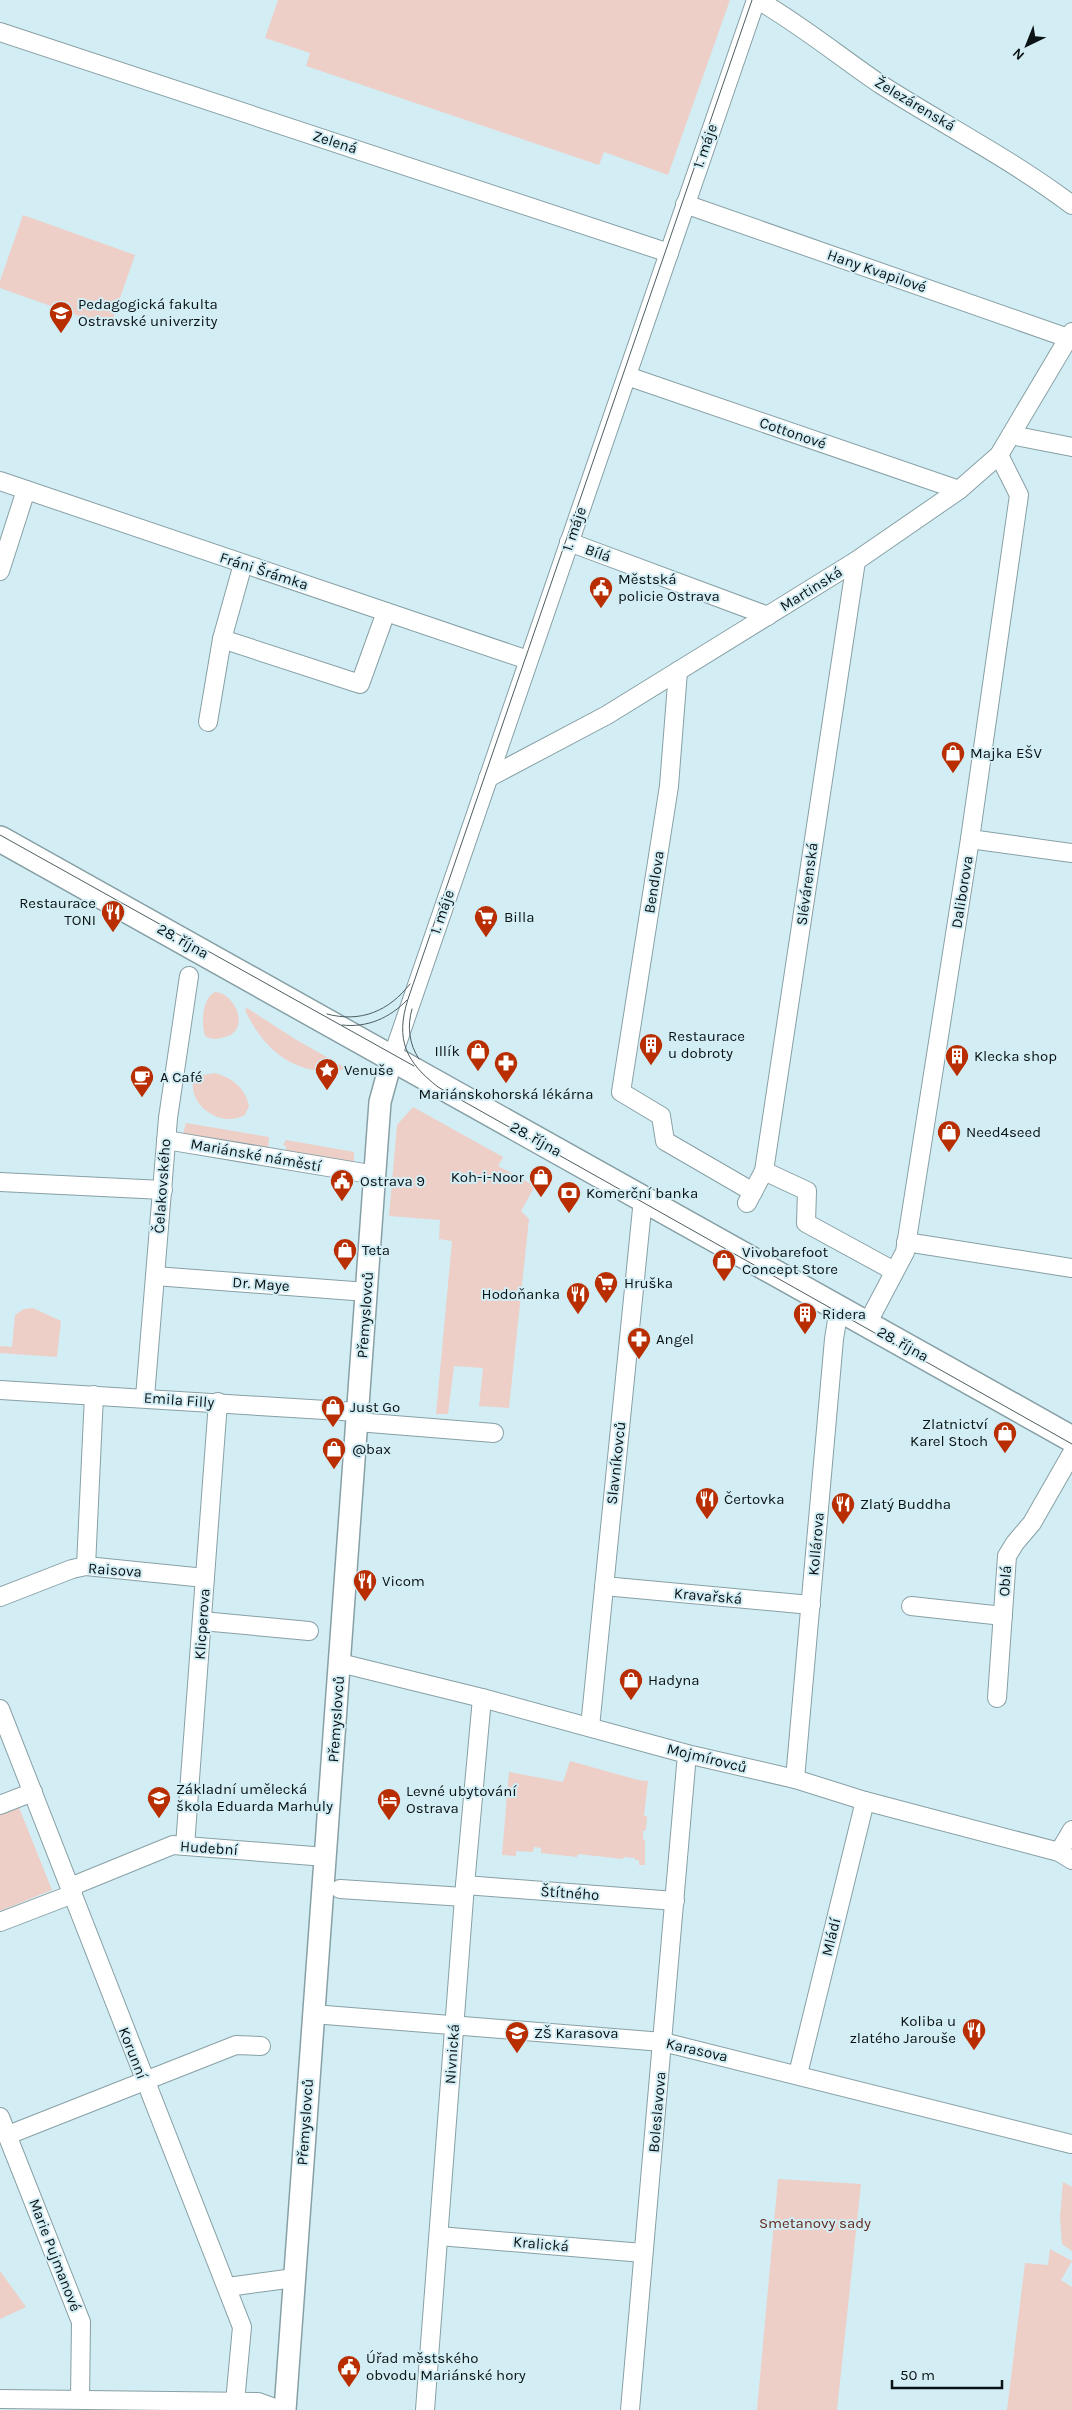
<svg xmlns="http://www.w3.org/2000/svg" width="1072" height="2410" viewBox="0 0 1072 2410" font-family="Karla,sans-serif">
	<style>
		.green { fill: #edcfc7 }
		.lines { fill: none; stroke-linecap: round; stroke-linejoin: round }
		.minor-casing { stroke: #87a0a5; stroke-width: 20 }
		.tertiary-casing { stroke: #87a0a5; stroke-width: 24 }
		.secondary-casing { stroke: #87a0a5; stroke-width: 28 }
		.minor { stroke: #fff; stroke-width: 18 }
		.tertiary { stroke: #fff; stroke-width: 21 }
		.secondary { stroke: #fff; stroke-width: 25 }
		.tram { stroke: #4e5d61; stroke-width: 1 }
		.labels { text-anchor: middle; stroke-width: 4; stroke-linejoin: round; paint-order: stroke }
		.street-label { font-size: 15px; fill: #091214; stroke: #d3edf4 }
		.poi-label { font-size: 15px; fill: #091214; stroke: #d3edf4; text-anchor: start }
		.park-label { font-size: 15px; fill: #632a1c; stroke: #d3edf4 }
	</style>
	<rect width="100%" height="100%" fill="#d3edf4"/>
	<g class="green">
		<polygon points="278,0 730,0 668,175 604,152 599,165 306,66 310,53 265,38"/>
		<polygon points="23,215 135,255 110,327 0,288 0,281"/>
		<path d="M215,992C236,993 253,1033 221,1038C215,1040 210,1039 205,1036C201,1024 202,998 215,992Z"/>
		<path d="M247,1008L295,1039L344,1067V1069C337,1072 329,1071 321,1071C284,1068 260,1042 245,1010Z"/>
		<path d="M214,1073C231,1077 245,1087 249,1106L245,1115C223,1128 190,1108 193,1082L198,1076Z"/>
		<polygon points="413,1107 503,1157 498,1166 535,1186 521,1211 529,1219 509,1408 479,1406 483,1368 454,1366 448,1414 436,1414 452,1241 439,1239 440,1220 389,1216 397,1125"/>
		<polygon points="186,1123 269,1137 268,1150 207,1137 204,1141 182,1137"/>
		<polygon points="286,1140 354,1152 354,1168 282,1153 282,1150 286,1150 286,1146 283,1145"/>
		<polygon points="33,1308 61,1321 57,1357 0,1353 0,1346 12,1347 15,1315 24,1309"/>
		<polygon points="570,1761 638,1780 648,1781 644,1816 647,1816 646,1830 643,1831 643,1839 645,1840 645,1865 639,1865 639,1860 635,1860 635,1858 624,1857 623,1859 578,1854 577,1857 541,1853 541,1848 534,1847 533,1852 516,1851 516,1856 502,1855 509,1772 563,1782"/>
		<polygon points="18,1805 52,1890 0,1911 0,1812"/>
		<polygon points="778,2179 861,2184 837,2410 757,2410"/>
		<polygon points="1063,2182 1072,2187 1072,2251 1062,2244 1060,2217"/>
		<polygon points="1050,2249 1072,2261 1061,2280 1072,2287 1072,2410 1007,2410 1025,2263 1048,2265"/>
		<polygon points="0,2271 26,2307 0,2319"/>
	</g>
	<g class="lines">
		<g class="minor-casing">
			<g id="minor">
				<path d="M758,0C801,25 839,56 880,84C944,125 1011,159 1072,205"/>
				<polyline points="0,32 669,253"/>
				<polyline points="685,204 1068,338"/>
				<polyline points="627,376 959,490"/>
				<polyline points="1011,435 1072,447"/>
				<polyline points="0,481 528,660"/>
				<polyline points="569,542 768,616"/>
				<polyline points="0,571 26,490"/>
				<polyline points="222,639 360,684 386,612"/>
				<polyline points="678,671 669,786 621,1092 661,1116 665,1141 753,1192"/>
				<polyline points="208,722 222,639 243,564"/>
				<polyline points="488,778 607,715 856,561 959,490 999,455 1072,332"/>
				<polyline points="970,839 1072,853"/>
				<polyline points="392,1058 756,0"/>
				<polyline points="166,1140 376,1175"/>
				<polyline points="764,1171 807,1191 806,1223 894,1271"/>
				<polyline points="0,1182 163,1190"/>
				<polyline points="747,1203 764,1171 856,561"/>
				<polyline points="906,1242 1072,1268"/>
				<polyline points="155,1276 367,1292"/>
				<polyline points="867,1324 905,1252 970,839 1019,495 999,455"/>
				<polyline points="0,1390 358,1412"/>
				<polyline points="145,1397 168,1118 189,976"/>
				<polyline points="357,1422 494,1433"/>
				<polyline points="86,1566 94,1395"/>
				<polyline points="604,1586 811,1605"/>
				<polyline points="0,1597 72,1569 86,1566 205,1578"/>
				<polyline points="911,1606 1003,1616"/>
				<polyline points="202,1621 309,1631"/>
				<polyline points="340,1663 482,1698 687,1754 795,1779 865,1801 1059,1852 1072,1860"/>
				<polyline points="997,1698 1007,1556 1015,1543 1032,1523 1072,1453"/>
				<polyline points="0,1709 242,2327 235,2402"/>
				<polyline points="590,1727 643,1199"/>
				<polyline points="795,1779 834,1339 839,1308"/>
				<polyline points="0,1805 33,1792"/>
				<polyline points="185,1846 218,1402"/>
				<polyline points="1059,1852 1072,1830"/>
				<polyline points="465,1885 675,1901"/>
				<polyline points="70,1887 173,1845 326,1857"/>
				<polyline points="340,1889 464,1897"/>
				<polyline points="0,1922 73,1894"/>
				<polyline points="313,2014 663,2042 1071,2144"/>
				<polyline points="798,2074 865,1801"/>
				<polyline points="0,2117 81,2322 80,2399"/>
				<polyline points="8,2135 236,2045 261,2046"/>
				<polyline points="439,2236 643,2253"/>
				<polyline points="228,2287 294,2278"/>
				<polyline points="0,2399 258,2402 280,2410"/>
				<polyline points="425,2410 465,1885 482,1698"/>
				<polyline points="630,2410 687,1754"/>
			</g>
		</g>
		<g class="tertiary-casing">
			<polyline id="tertiary" points="285,2410 380,1102 392,1058"/>
		</g>
		<g class="secondary-casing">
			<polyline id="secondary" points="0,839 1072,1439"/>
		</g>
		<use href="#minor" class="minor"/>
		<use href="#tertiary" class="tertiary"/>
		<use href="#secondary" class="secondary"/>
		<g class="tram">
			<path d="M752,0L408,999C395,1040 406,1062 438,1087L1072,1444"/>
			<polyline points="0,835 414,1066"/>
			<path d="M412,1009C407,1026 409,1044 419,1059"/>
			<path d="M327,1014C361,1023 389,1011 410,984"/>
			<path d="M342,1025C367,1028 390,1018 407,1000"/>
		</g>
	</g>
	<defs>
		<g id="university-pin" transform="scale(1.25)"><path d="M0 17L-7.5 6A9.5 9.5 0 1 1 7.5 6Z" fill="#b82e01" stroke="#d3edf4"/><path d="M0-5L7-2L0 1L-7-2ZM-4 1L0 2.5L4 1V4Q0 6-4 4Z" fill="#fff"/></g>
		<g id="civic-pin" transform="scale(1.25)"><path d="M0 17L-7.5 6A9.5 9.5 0 1 1 7.5 6Z" fill="#b82e01" stroke="#d3edf4"/><path d="M-.6-6.5H3V-4.5H.6V-3L4-1V1h2V6H-6V1h2V-1L-.6-3ZM-1.2 2.5V6h2.4V2.5Z" fill="#fff"/></g>
		<g id="shop-pin" transform="scale(1.25)"><path d="M0 17L-7.5 6A9.5 9.5 0 1 1 7.5 6Z" fill="#b82e01" stroke="#d3edf4"/><path d="M-5-2.5h2.3a2.7 3.5 0 0 1 5.4 0H5L5.5 6h-11ZM-1.5-2.5h3a1.5 2.3 0 0 0-3 0Z" fill="#fff"/></g>
		<g id="restaurant-pin" transform="scale(1.25)"><path d="M0 17L-7.5 6A9.5 9.5 0 1 1 7.5 6Z" fill="#b82e01" stroke="#d3edf4"/><path d="M-5-6h1v4h1v-4h1v4h1v-4h1v5L-1.5 .5V6h-2V.5L-5-1ZM5-6V6H3V1.5H1.5Q1.5-4 5-6Z" fill="#fff"/></g>
		<g id="supermarket-pin" transform="scale(1.25)"><path d="M0 17L-7.5 6A9.5 9.5 0 1 1 7.5 6Z" fill="#b82e01" stroke="#d3edf4"/><path d="M-6-5.5h2.5l.6 2H6L4.5 2H-2.5L-4.4-4H-6ZM-1.5 3.2a1.3 1.3 0 1 0 .1 0ZM3 3.2a1.3 1.3 0 1 0 .1 0Z" fill="#fff"/></g>
		<g id="building-pin" transform="scale(1.25)"><path d="M0 17L-7.5 6A9.5 9.5 0 1 1 7.5 6Z" fill="#b82e01" stroke="#d3edf4"/><path d="M-4-6H4V6H1V3H-1V6H-4ZM-2.5-4.3h1.7v1.8h-1.7ZM.8-4.3h1.7v1.8H.8ZM-2.5-1h1.7V.8h-1.7ZM.8-1h1.7V.8H.8Z" fill="#fff"/></g>
		<g id="pharmacy-pin" transform="scale(1.25)"><path d="M0 17L-7.5 6A9.5 9.5 0 1 1 7.5 6Z" fill="#b82e01" stroke="#d3edf4"/><path d="M-2-6h4v4h4v4h-4v4h-4v-4h-4v-4h4Z" fill="#fff"/></g>
		<g id="sight-pin" transform="scale(1.25)"><path d="M0 17L-7.5 6A9.5 9.5 0 1 1 7.5 6Z" fill="#b82e01" stroke="#d3edf4"/><path d="M0-6L1.8-2.2L6-1.7L2.9 1.2L3.7 5.4L0 3.3L-3.7 5.4L-2.9 1.2L-6-1.7L-1.8-2.2Z" fill="#fff"/></g>
		<g id="cafe-pin" transform="scale(1.25)"><path d="M0 17L-7.5 6A9.5 9.5 0 1 1 7.5 6Z" fill="#b82e01" stroke="#d3edf4"/><path d="M-5.5-4.5H6V0H3Q3 3.5 0 3.5H-2.5Q-5.5 3.5-5.5 0ZM3-3.2v2h1.7v-2ZM-6 4.5H4V6H-6Z" fill="#fff"/></g>
		<g id="bank-pin" transform="scale(1.25)"><path d="M0 17L-7.5 6A9.5 9.5 0 1 1 7.5 6Z" fill="#b82e01" stroke="#d3edf4"/><path d="M-6-4H6V4H-6ZM0-2.3a2.3 2.3 0 1 0 0 4.6a2.3 2.3 0 1 0 0-4.6Z" fill="#fff"/></g>
		<g id="school-pin" transform="scale(1.25)"><path d="M0 17L-7.5 6A9.5 9.5 0 1 1 7.5 6Z" fill="#b82e01" stroke="#d3edf4"/><path d="M0-5L7-2L0 1L-7-2ZM-4 1L0 2.5L4 1V4Q0 6-4 4Z" fill="#fff"/></g>
		<g id="hotel-pin" transform="scale(1.25)"><path d="M0 17L-7.5 6A9.5 9.5 0 1 1 7.5 6Z" fill="#b82e01" stroke="#d3edf4"/><path d="M-6-4.5h1.5V1H6V5H4.5V3h-9V5H-6ZM-4 0a1.8 1.8 0 1 1 3.6 0ZM.5 0V-2.5h3Q6-2.5 6 0Z" fill="#fff"/></g>
	</defs>
	<g fill-rule="evenodd">
		<use href="#university-pin" x="61" y="313"/>
		<use href="#civic-pin" x="601" y="588"/>
		<use href="#shop-pin" x="953" y="753"/>
		<use href="#restaurant-pin" x="113" y="912"/>
		<use href="#supermarket-pin" x="486" y="917"/>
		<use href="#building-pin" x="651" y="1045"/>
		<use href="#shop-pin" x="478" y="1051"/>
		<use href="#building-pin" x="957" y="1056"/>
		<use href="#pharmacy-pin" x="506" y="1063"/>
		<use href="#sight-pin" x="327" y="1070"/>
		<use href="#cafe-pin" x="142" y="1077"/>
		<use href="#shop-pin" x="949" y="1132"/>
		<use href="#shop-pin" x="541" y="1177"/>
		<use href="#civic-pin" x="342" y="1181"/>
		<use href="#bank-pin" x="569" y="1193"/>
		<use href="#shop-pin" x="345" y="1250"/>
		<use href="#shop-pin" x="724" y="1261"/>
		<use href="#supermarket-pin" x="606" y="1283"/>
		<use href="#restaurant-pin" x="578" y="1294"/>
		<use href="#building-pin" x="805" y="1314"/>
		<use href="#pharmacy-pin" x="639" y="1339"/>
		<use href="#shop-pin" x="333" y="1407"/>
		<use href="#shop-pin" x="1005" y="1433"/>
		<use href="#shop-pin" x="334" y="1449"/>
		<use href="#restaurant-pin" x="707" y="1499"/>
		<use href="#restaurant-pin" x="843" y="1504"/>
		<use href="#restaurant-pin" x="365" y="1581"/>
		<use href="#shop-pin" x="631" y="1680"/>
		<use href="#school-pin" x="159" y="1798"/>
		<use href="#hotel-pin" x="389" y="1800"/>
		<use href="#restaurant-pin" x="974" y="2030"/>
		<use href="#school-pin" x="517" y="2033"/>
		<use href="#civic-pin" x="349" y="2367"/>
	</g>
	<g class="labels">
		<g class="street-label">
			<text transform="translate(915 104) rotate(31)" y="5">Železárenská</text>
			<text transform="translate(335 142) rotate(18)" y="5">Zelená</text>
			<text transform="translate(705 146) rotate(-71)" y="5">1. máje</text>
			<text transform="translate(877 271) rotate(19)" y="5">Hany Kvapilové</text>
			<text transform="translate(793 433) rotate(19)" y="5">Cottonové</text>
			<text transform="translate(574 529) rotate(-71)" y="5">1. máje</text>
			<text transform="translate(598 553) rotate(20)" y="5">Bílá</text>
			<text transform="translate(264 571) rotate(18)" y="5">Fráni Šrámka</text>
			<text transform="translate(811 589) rotate(-32)" y="5">Martinská</text>
			<text transform="translate(654 882) rotate(-81)" y="5">Bendlova</text>
			<text transform="translate(807 884) rotate(-82)" y="5">Slévárenská</text>
			<text transform="translate(962 892) rotate(-81)" y="5">Daliborova</text>
			<text transform="translate(442 912) rotate(-71)" y="5">1. máje</text>
			<text transform="translate(183 941) rotate(29)" y="5">28. října</text>
			<text transform="translate(536 1139) rotate(29)" y="5">28. října</text>
			<text transform="translate(256 1155) rotate(10)" y="5">Mariánské náměstí</text>
			<text transform="translate(162 1186) rotate(-86)" y="5">Čelakovského</text>
			<text transform="translate(261 1284) rotate(4)" y="5">Dr. Maye</text>
			<text transform="translate(365 1315) rotate(-86)" y="5">Přemyslovců</text>
			<text transform="translate(903 1344) rotate(29)" y="5">28. října</text>
			<text transform="translate(179 1400) rotate(4)" y="5">Emila Filly</text>
			<text transform="translate(616 1463) rotate(-84)" y="5">Slavníkovců</text>
			<text transform="translate(816 1544) rotate(-85)" y="5">Kollárova</text>
			<text transform="translate(115 1570) rotate(4)" y="5">Raisova</text>
			<text transform="translate(1005 1581) rotate(-86)" y="5">Oblá</text>
			<text transform="translate(708 1596) rotate(5)" y="5">Kravařská</text>
			<text transform="translate(202 1624) rotate(-86)" y="5">Klicperova</text>
			<text transform="translate(336 1719) rotate(-86)" y="5">Přemyslovců</text>
			<text transform="translate(707 1758) rotate(14)" y="5">Mojmírovců</text>
			<text transform="translate(209 1848) rotate(4)" y="5">Hudební</text>
			<text transform="translate(570 1893) rotate(4)" y="5">Štítného</text>
			<text transform="translate(831 1937) rotate(-76)" y="5">Mládí</text>
			<text transform="translate(697 2050) rotate(13)" y="5">Karasova</text>
			<text transform="translate(133 2053) rotate(69)" y="5">Korunní</text>
			<text transform="translate(452 2054) rotate(-86)" y="5">Nivnická</text>
			<text transform="translate(657 2112) rotate(-85)" y="5">Boleslavova</text>
			<text transform="translate(305 2122) rotate(-86)" y="5">Přemyslovců</text>
			<text transform="translate(541 2244) rotate(5)" y="5">Kralická</text>
			<text transform="translate(55 2255) rotate(69)" y="5">Marie Pujmanové</text>
		</g>
		<g class="poi-label">
			<text x="78" y="309">Pedagogická fakulta<tspan x="78" dy="17">Ostravské univerzity</tspan></text>
			<text x="618" y="584">Městská<tspan x="618" dy="17">policie Ostrava</tspan></text>
			<text x="970" y="758">Majka EŠV</text>
			<text x="96" y="908" text-anchor="end">Restaurace<tspan x="96" dy="17">TONI</tspan></text>
			<text x="504" y="922">Billa</text>
			<text x="668" y="1041">Restaurace<tspan x="668" dy="17">u dobroty</tspan></text>
			<text x="460" y="1056" text-anchor="end">Illík</text>
			<text x="974" y="1061">Klecka shop</text>
			<text x="344" y="1075">Venuše</text>
			<text x="160" y="1082">A Café</text>
			<text x="506" y="1099" text-anchor="middle">Mariánskohorská lékárna</text>
			<text x="966" y="1137">Need4seed</text>
			<text x="524" y="1182" text-anchor="end">Koh-i-Noor</text>
			<text x="360" y="1186">Ostrava 9</text>
			<text x="586" y="1198">Komerční banka</text>
			<text x="362" y="1255">Teta</text>
			<text x="742" y="1257">Vivobarefoot<tspan x="742" dy="17">Concept Store</tspan></text>
			<text x="624" y="1288">Hruška</text>
			<text x="560" y="1299" text-anchor="end">Hodoňanka</text>
			<text x="822" y="1319">Ridera</text>
			<text x="656" y="1344">Angel</text>
			<text x="350" y="1412">Just Go</text>
			<text x="988" y="1429" text-anchor="end">Zlatnictví<tspan x="988" dy="17">Karel Stoch</tspan></text>
			<text x="352" y="1454">@bax</text>
			<text x="724" y="1504">Čertovka</text>
			<text x="860" y="1509">Zlatý Buddha</text>
			<text x="382" y="1586">Vicom</text>
			<text x="648" y="1685">Hadyna</text>
			<text x="176" y="1794">Základní umělecká<tspan x="176" dy="17">škola Eduarda Marhuly</tspan></text>
			<text x="406" y="1796">Levné ubytování<tspan x="406" dy="17">Ostrava</tspan></text>
			<text x="956" y="2026" text-anchor="end">Koliba u<tspan x="956" dy="17">zlatého Jarouše</tspan></text>
			<text x="534" y="2038">ZŠ Karasova</text>
			<text x="366" y="2363">Úřad městského<tspan x="366" dy="17">obvodu Mariánské hory</tspan></text>
		</g>
		<g class="park-label">
			<text x="815" y="2228">Smetanovy sady</text>
		</g>
	</g>
	<g transform="translate(1027 45) rotate(223)" stroke="#d3edf4" stroke-width="4" paint-order="stroke">
	<path d="M0-4L9 19L0 12L-9 19Z" fill="#091214"/>
	<text y="-8" font-size="14" font-weight="bold" text-anchor="middle" fill="#091214">N</text>
	</g>
	<path d="M892 2380v8h110v-8" fill="none" stroke="#091214" stroke-width="2.5"/>
	<text x="900" y="2380" font-size="15" fill="#091214" stroke="#d3edf4" stroke-width="4" paint-order="stroke">50 m</text>
</svg>
